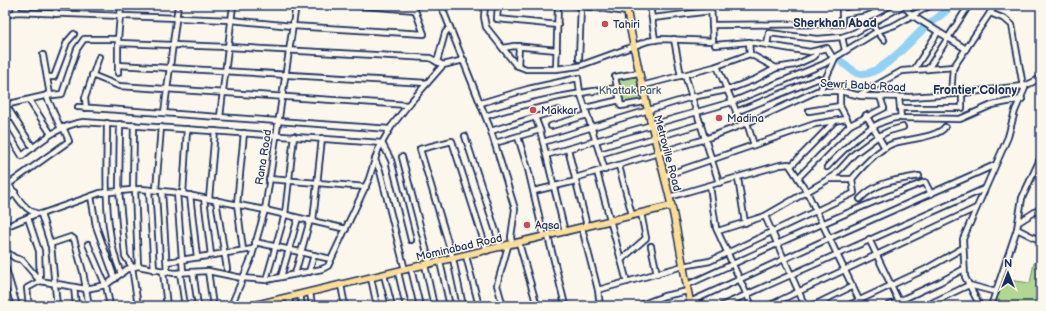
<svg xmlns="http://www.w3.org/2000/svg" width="1046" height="311" viewBox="0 0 1046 311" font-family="'Balsamiq Sans',sans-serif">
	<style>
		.green { fill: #b2d792; stroke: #668378 }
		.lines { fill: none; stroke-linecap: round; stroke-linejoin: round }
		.river { stroke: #93d1f4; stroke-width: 8 }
		.minor-casing { stroke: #1b2f5e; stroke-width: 8 }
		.major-casing { stroke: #1b2f5e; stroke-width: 9 }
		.minor { stroke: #fbf7ec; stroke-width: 4.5 }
		.major { stroke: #fcde96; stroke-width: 6 }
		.poi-dot { fill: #d1495b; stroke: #fbf7ec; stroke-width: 1.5 }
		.labels { text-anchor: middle; stroke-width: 3; stroke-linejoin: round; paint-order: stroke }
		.poi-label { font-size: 11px; fill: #1b2f5e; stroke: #fbf7ec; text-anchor: start }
		.street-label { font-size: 11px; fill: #1b2f5e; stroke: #fbf7ec }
		.park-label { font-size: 11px; fill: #41596b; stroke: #fbf7ec }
		.neighbourhood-label { font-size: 12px; font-weight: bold; fill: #1b2f5e; stroke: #fbf7ec }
	</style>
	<rect width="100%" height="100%" fill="#fbf7ec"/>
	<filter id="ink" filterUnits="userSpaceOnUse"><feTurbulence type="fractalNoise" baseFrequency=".025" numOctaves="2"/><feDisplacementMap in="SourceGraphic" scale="8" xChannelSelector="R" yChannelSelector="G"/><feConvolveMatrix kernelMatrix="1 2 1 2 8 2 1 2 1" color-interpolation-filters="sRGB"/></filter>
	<g filter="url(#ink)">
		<g class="green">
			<polygon points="57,5 77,5 76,12 59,12"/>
			<polygon points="638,73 645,102 621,106 615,77"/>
			<polygon points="1041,262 1041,306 991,306 1001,279 1030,283 1034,263"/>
		</g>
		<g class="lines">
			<g class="river">
				<polyline points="930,24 947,10 950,5"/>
				<path d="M839,60C845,64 851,70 857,73C876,81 912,40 925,27"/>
			</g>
			<g class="minor-casing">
				<g id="minor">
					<polyline points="16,5 17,12"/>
					<polyline points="55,5 56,14"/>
					<polyline points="354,5 415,10"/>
					<polyline points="441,5 490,128 515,209 511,237 512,244"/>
					<polyline points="485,5 484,17 486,27 516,65 526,69 556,69 579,66 648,41 661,39 713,41 711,5"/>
					<polyline points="498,5 497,19 558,25"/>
					<polyline points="575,5 627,12"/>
					<polyline points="650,5 655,40"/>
					<polyline points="903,5 913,16 966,49"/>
					<polyline points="711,6 742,5"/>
					<polyline points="626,8 635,5"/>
					<polyline points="990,13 1005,19 1012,25 1023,86"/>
					<polyline points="842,14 865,10 877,5"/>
					<polyline points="5,16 16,12 231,20 292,26 424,34 413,5"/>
					<polyline points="653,18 711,11"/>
					<polyline points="871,23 884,40"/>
					<polyline points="712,25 842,24 842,5"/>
					<polyline points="842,37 845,50"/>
					<polyline points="118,39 121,5"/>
					<polyline points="674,39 681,76"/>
					<polyline points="118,43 228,47 430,58 443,65 464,60"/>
					<polyline points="715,45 749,42 810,52 827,48 833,58"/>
					<polyline points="767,45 769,33 817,39 842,37 854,33 904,5"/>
					<polyline points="503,48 514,46 557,50"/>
					<polyline points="750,54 776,68"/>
					<polyline points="43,55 50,95"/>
					<polyline points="579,59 581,6"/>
					<polyline points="437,62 445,33 450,27"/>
					<polyline points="118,65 427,83"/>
					<polyline points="518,66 519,46"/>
					<polyline points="717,66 742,125"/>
					<polyline points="556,69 558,5"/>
					<polyline points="928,69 969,5"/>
					<polyline points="914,70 938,32"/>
					<polyline points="638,73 615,77 621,106 645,102"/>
					<polyline points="92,75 119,86 408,105"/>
					<polyline points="685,75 719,183"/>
					<polyline points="47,77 54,77 67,42 74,34"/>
					<polyline points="641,86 714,67 750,54 749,42"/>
					<polyline points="1023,87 1041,78"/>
					<polyline points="820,91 835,58"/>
					<polyline points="840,91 840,106 850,125"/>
					<polyline points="951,94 953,68 994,7 989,5"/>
					<polyline points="46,95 61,129"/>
					<polyline points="859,95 902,71 954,67"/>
					<polyline points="899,97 901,118 960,119 992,105 1022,99"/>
					<polyline points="29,100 51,134"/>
					<polyline points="481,103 528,89 578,78 580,92 605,170"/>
					<polyline points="5,105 44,96 62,94 77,49 84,39 118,39 118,73"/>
					<polyline points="6,105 33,148"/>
					<polyline points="78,107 390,129"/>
					<polyline points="86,108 85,98 99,57"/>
					<polyline points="585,108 620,100"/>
					<polyline points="900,108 962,108 962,93"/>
					<polyline points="809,111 840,106"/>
					<polyline points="736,112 817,79 825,80"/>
					<polyline points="164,113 178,5"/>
					<polyline points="866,115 885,148"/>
					<path d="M486,116C530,102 571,93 617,88"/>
					<polyline points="220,117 233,5"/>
					<polyline points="535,117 540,130 565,232"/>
					<path d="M107,123C107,172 102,228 121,274"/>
					<polyline points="747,123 754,145"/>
					<polyline points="120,124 119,190 125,256 132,267 138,306"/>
					<polyline points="551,126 587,115"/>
					<path d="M5,128L22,156C40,142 59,125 83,122L382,143L391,160L411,240"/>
					<polyline points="491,131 558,110"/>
					<polyline points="465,136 501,247"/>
					<polyline points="518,137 528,169 544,237"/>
					<polyline points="543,142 692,97 727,90 756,79 776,68 795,65 815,56 817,51"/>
					<polyline points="495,143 540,130"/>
					<polyline points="568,149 587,226"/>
					<polyline points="600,154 701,124"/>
					<polyline points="546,155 732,102 824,64 878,31 895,25 931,5"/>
					<polyline points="402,157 430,264"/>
					<polyline points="375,160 380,171 405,270"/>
					<polyline points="619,166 632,215"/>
					<polyline points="791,166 834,122"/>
					<path d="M827,167C847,146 871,120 901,117"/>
					<polyline points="597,172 627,282"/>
					<polyline points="664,176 815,124 846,119"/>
					<path d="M5,178C13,191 25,214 41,214L100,193L141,189L172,192L265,210L346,229"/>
					<polyline points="575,178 705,139 747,123 817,91 840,91 861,96 910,97 954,94 1023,86 1025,88 1015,111 1008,137 963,239 965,277 980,306"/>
					<polyline points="738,178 745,223"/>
					<polyline points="798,178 850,125 884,108 880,97"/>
					<polyline points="269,179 366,187"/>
					<path d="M830,179H852C862,167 877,150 892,144C904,139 938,138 945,127"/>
					<polyline points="9,184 69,141 63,127"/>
					<polyline points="710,186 716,228 752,306"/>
					<polyline points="133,189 134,125"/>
					<polyline points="135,189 138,266"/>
					<polyline points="149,190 154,270"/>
					<polyline points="156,190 161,127"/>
					<polyline points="162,191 167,272"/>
					<polyline points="534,191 576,181"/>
					<polyline points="177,193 183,272"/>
					<polyline points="183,194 187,129"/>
					<polyline points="190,195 197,257"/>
					<polyline points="91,196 96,226 115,279"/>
					<polyline points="669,197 780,165 789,164 807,192 862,306"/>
					<polyline points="204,198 211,255"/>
					<polyline points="209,199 215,131"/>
					<path d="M860,199C876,182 896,180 919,176"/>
					<polyline points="216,200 227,269"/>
					<polyline points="5,201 15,192"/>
					<polyline points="41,214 51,246 57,306"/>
					<polyline points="765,216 805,306"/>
					<polyline points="28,218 39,251 40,281 27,288 29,306"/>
					<polyline points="313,221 322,138"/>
					<polyline points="1019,222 1041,208"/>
					<polyline points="5,227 36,214"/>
					<polyline points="582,228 598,290 600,306"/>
					<polyline points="1017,229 1041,241"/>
					<polyline points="718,231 765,216 834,176 854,154 877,137 889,131 903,127"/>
					<polyline points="548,236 565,305"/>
					<polyline points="869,239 901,306"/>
					<polyline points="255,242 331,259"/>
					<polyline points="519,243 537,306"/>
					<polyline points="50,244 71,237 74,239 83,272 89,306"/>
					<polyline points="88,244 106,286"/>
					<polyline points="651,246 657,274"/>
					<polyline points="243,250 237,204 244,133"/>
					<polyline points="5,251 15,258 22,260 40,281 86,289 106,285 127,269 138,266 174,273 208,271 242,278 266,280 322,269 328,266 369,179 378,150 391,127 408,105 443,65"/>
					<polyline points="466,256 479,306"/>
					<polyline points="621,260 646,238 641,213"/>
					<polyline points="167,262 253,249"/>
					<polyline points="440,262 450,306"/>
					<polyline points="425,265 434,306"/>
					<polyline points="5,266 17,306"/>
					<polyline points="411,269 420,306"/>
					<polyline points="208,271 213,306"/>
					<polyline points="163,272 167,306"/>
					<polyline points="193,272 198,306"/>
					<polyline points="309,272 314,255"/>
					<polyline points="398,272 406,306"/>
					<polyline points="180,273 185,306"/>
					<polyline points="295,274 310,220"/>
					<polyline points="384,275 392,306"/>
					<polyline points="281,277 298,218"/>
					<polyline points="371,278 377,306"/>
					<polyline points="266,280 285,214 294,136"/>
					<polyline points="106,285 110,306"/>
					<polyline points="341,285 345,306"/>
					<path d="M687,285C766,249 844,212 925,182L931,194"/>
					<polyline points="74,287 76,306"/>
					<polyline points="598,290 683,266 710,261 854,193 852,179"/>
					<polyline points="310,292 312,306"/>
					<polyline points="300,294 302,306"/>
					<polyline points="289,297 290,306"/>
					<polyline points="5,301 7,306"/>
					<polyline points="690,302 830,238 995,165"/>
					<polyline points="231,306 251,259 265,210 296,5"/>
					<polyline points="463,306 453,259 420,149 452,141 487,251"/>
					<polyline points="503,306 497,285 508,246"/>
					<polyline points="559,306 565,305 568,306"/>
					<polyline points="638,306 664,296 688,291"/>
					<polyline points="721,306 984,189"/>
					<polyline points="768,306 976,208"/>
					<polyline points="812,306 853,286"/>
					<polyline points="847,306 926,269 963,248"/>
					<polyline points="888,306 940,282 964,269"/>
					<polyline points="925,306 969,285 996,292"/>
					<polyline points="991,306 1017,229 1022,198 1041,157"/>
				</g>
			</g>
			<g class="major-casing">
				<g id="major">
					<path d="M626,5C637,69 653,132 669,195C678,232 683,269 691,306"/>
					<polyline points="251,306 671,206"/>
				</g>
			</g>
			<use href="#minor" class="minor"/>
			<use href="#major" class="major"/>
		</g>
	</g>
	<g class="poi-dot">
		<circle cx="605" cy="24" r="4"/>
		<circle cx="533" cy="110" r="4"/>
		<circle cx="719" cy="118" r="4"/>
		<circle cx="527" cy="225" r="4"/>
	</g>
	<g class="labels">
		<g class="poi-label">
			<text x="613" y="28">Tahiri</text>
			<text x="541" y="114">Makkar</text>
			<text x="727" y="122">Madina</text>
			<text x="535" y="229">Aqsa</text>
		</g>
		<g class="street-label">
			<text transform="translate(863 85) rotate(3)" y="4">Sewri Baba Road</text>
			<text transform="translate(668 153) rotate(75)" y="4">Metroville Road</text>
			<text transform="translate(263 157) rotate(-81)" y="4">Rana Road</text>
			<text transform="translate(459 247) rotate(-13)" y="4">Mominabad Road</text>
		</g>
		<g class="park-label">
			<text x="630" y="94">Khattak Park</text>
		</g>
		<g class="neighbourhood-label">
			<text x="835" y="27">Sherkhan Abad</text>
			<text x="975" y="94">Frontier Colony</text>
		</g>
	</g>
	<rect width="1046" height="311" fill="none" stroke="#fbf7ec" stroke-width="20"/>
	<rect x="10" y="10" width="1026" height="291" fill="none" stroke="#1b2f5e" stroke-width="1.5" filter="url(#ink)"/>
	<g transform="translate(1008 273)" stroke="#fbf7ec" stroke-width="3" paint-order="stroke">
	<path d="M0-3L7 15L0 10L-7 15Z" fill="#1b2f5e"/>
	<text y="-6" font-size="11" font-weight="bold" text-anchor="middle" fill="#1b2f5e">N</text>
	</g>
</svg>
